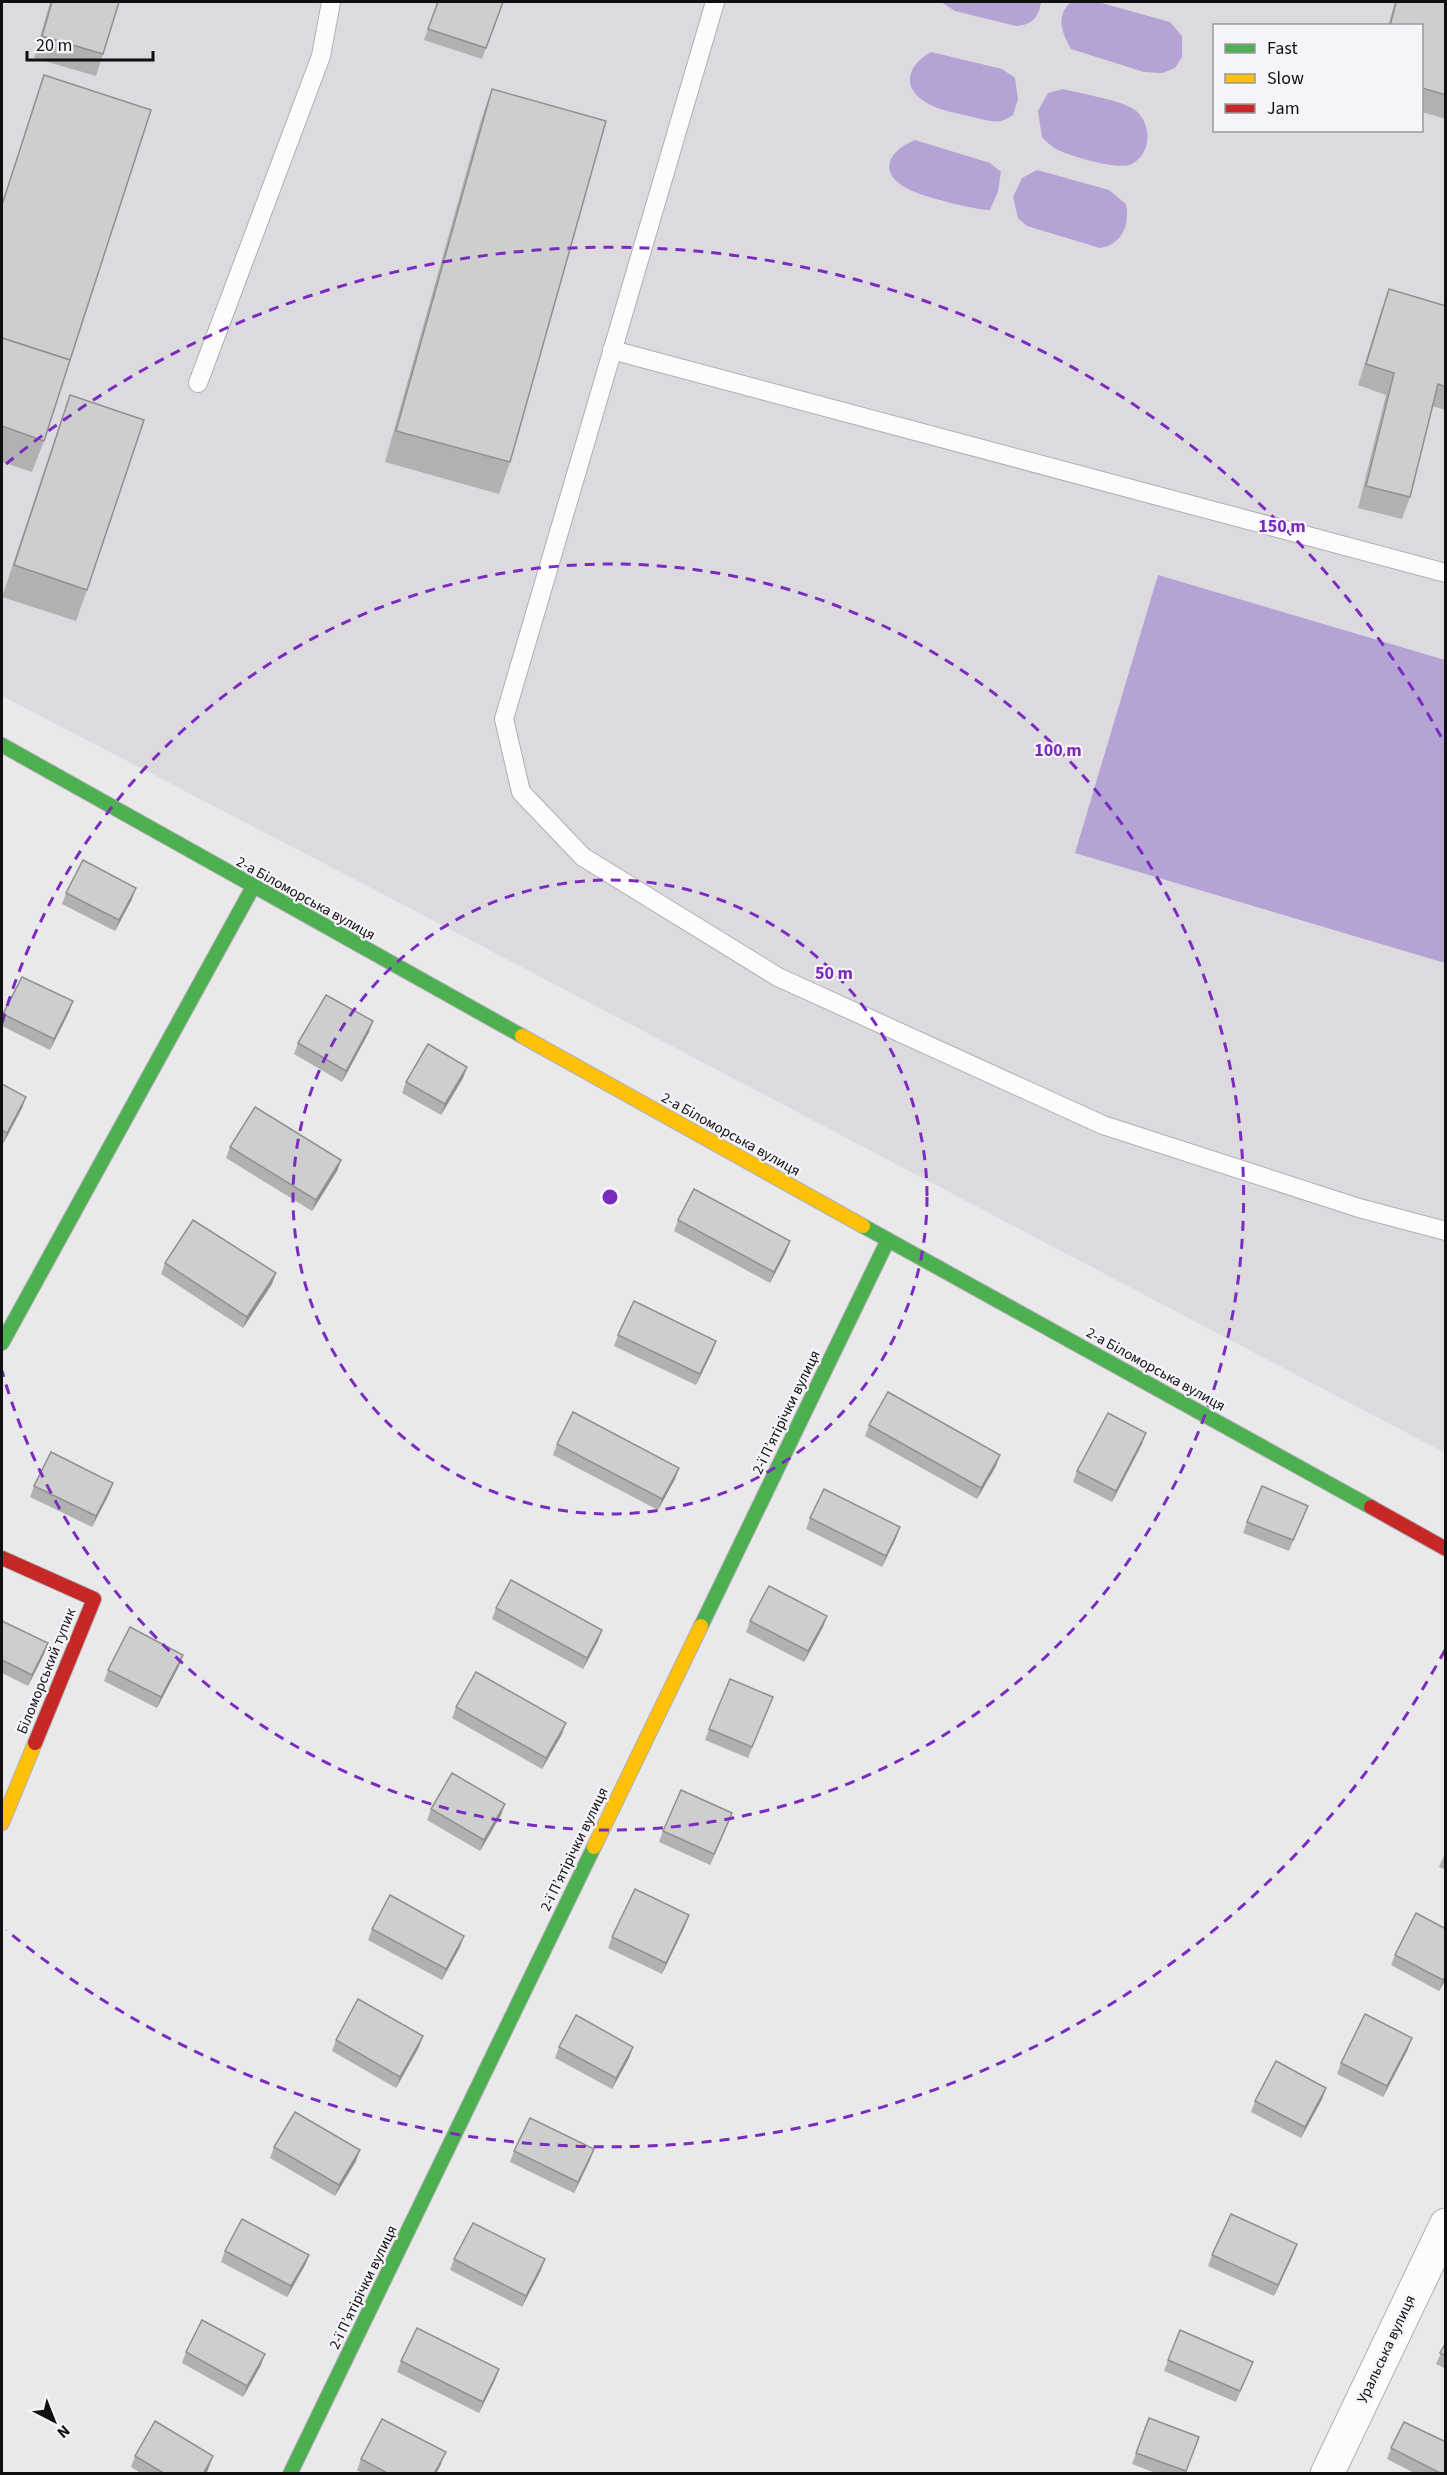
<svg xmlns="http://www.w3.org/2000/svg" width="1447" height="2475" viewBox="0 0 1447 2475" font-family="'Source Sans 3',sans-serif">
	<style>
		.built { fill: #dcd9df; fill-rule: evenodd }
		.water { fill: #b4a3d4 }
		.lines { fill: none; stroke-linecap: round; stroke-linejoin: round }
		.lane-casing { stroke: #b0afb1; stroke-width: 20 }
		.street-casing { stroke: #b0afb1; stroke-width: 35 }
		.fast-casing { stroke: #b0afb1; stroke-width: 16 }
		.slow-casing { stroke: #b0afb1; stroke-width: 16 }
		.jam-casing { stroke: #b0afb1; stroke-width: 16 }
		.lane { stroke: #fcfcfc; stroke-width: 18 }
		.street { stroke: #fcfcfc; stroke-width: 33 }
		.fast { stroke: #4caf50; stroke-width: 14 }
		.slow { stroke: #ffc107; stroke-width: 14 }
		.jam { stroke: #c62828; stroke-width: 14 }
		.wall { fill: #b1b1b1 }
		.shaded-wall { fill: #909090 }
		.building { fill: #cecece; stroke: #909090; stroke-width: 1.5 }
		.ring { fill: none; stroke: #7b2cbf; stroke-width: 3; stroke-dasharray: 10 8 }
		.labels { text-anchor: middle; stroke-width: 4.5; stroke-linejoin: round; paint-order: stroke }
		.street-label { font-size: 15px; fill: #101011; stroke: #f5f4f8 }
		.centre { fill: #7b2cbf; stroke: #f5f4f8; stroke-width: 3 }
		.ring-label { font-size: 18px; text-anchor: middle; font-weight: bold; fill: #7b2cbf; stroke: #f5f4f8; stroke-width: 4.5; stroke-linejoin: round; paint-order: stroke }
	</style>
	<rect width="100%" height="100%" fill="#e9e8ea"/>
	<path class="built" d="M2,2H1445V1453L400,903L2,696ZM1214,26H1422V130H1214Z"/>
	<g class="water">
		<path d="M941,2H1041C1039,17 1032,25 1016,26L955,11Z"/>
		<path d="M1071,2H1098L1170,22L1182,36V57L1175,68L1162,73L1144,72L1071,49C1062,33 1055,16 1071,2Z"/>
		<path d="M931,52L1002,69L1015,78L1018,99L1013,115C1009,117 1005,120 1001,121C992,123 977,118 969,116C957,113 943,111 933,106C902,92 903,68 931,52Z"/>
		<path d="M1063,89C1078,93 1118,100 1130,107C1152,118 1154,152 1132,164C1118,171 1070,156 1056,149C1051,146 1046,141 1042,137L1038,111L1048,93Z"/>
		<path d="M915,140L990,163L1001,172L998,191L990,210C974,210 924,197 908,189C877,173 888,151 915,140Z"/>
		<path d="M1037,170L1109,190L1126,204C1130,225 1122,244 1100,248L1027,226L1018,218L1013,197L1022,178Z"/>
		<polygon points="1158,575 1445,660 1445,963 1075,853"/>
	</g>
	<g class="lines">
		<g class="lane-casing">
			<g id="lane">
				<polyline points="715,2 504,719 521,792 583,857 778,977 1103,1125 1359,1208 1446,1231"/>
				<polyline points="612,350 1446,573"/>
				<polyline points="198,383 321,56 331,2"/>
			</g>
		</g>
		<g class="street-casing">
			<polyline id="street" points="1327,2474 1446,2225"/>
		</g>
		<g class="fast-casing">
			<g id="fast">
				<polyline points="2,745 522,1036"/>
				<polyline points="863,1226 1371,1507"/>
				<polyline points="2,1343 253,887"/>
				<polyline points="701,1626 888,1240"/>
				<polyline points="290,2474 594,1847"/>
			</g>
		</g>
		<g class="slow-casing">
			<g id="slow">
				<polyline points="522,1036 863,1226"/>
				<polyline points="2,1823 35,1743"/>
				<polyline points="594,1847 701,1626"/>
			</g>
		</g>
		<g class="jam-casing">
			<g id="jam">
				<polyline points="1371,1507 1446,1549"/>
				<polyline points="2,1558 94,1599 35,1743"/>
			</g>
		</g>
		<use href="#lane" class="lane"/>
		<use href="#street" class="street"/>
		<use href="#fast" class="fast"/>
		<use href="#slow" class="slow"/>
		<use href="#jam" class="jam"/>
	</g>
	<g class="wall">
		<polygon points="50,2 119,2 103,54 96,76 34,58"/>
		<polygon points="437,2 503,2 482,59 424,40"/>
		<polygon points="1395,2 1446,2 1446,119 1422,112 1422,26 1388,26"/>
		<polygon points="44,75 44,441 32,472 2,462 2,203"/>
		<polygon points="492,89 510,462 499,494 385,462 481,120"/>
		<polygon points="1389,289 1446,306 1446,410 1432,406 1410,497 1402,519 1358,508 1386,395 1358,385 1381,311"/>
		<polygon points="70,395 87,590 76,621 2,597 59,426"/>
		<polygon points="66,893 132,899 115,931 62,904"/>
		<polygon points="73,1001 69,1012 50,1050 2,1026 2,1019 3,1014"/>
		<polygon points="373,1021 369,1032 342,1082 294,1054 298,1043"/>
		<polygon points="467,1067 463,1078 441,1115 402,1093 406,1082"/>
		<polygon points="2,1084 26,1097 22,1108 3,1144 2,1143"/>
		<polygon points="230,1147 341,1160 337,1171 312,1211 226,1158"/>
		<polygon points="678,1220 786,1252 770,1283 674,1231"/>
		<polygon points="165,1263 272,1284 243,1328 161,1274"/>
		<polygon points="618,1335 716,1341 712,1352 696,1385 614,1346"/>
		<polygon points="869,1425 996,1466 977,1499 865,1436"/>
		<polygon points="557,1444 679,1468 675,1479 658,1510 553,1455"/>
		<polygon points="1142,1444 1112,1502 1073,1482 1077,1471"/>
		<polygon points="113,1483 109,1494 92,1527 30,1497 34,1486"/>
		<polygon points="1304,1517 1289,1551 1243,1533 1247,1522"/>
		<polygon points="810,1518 896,1538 882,1567 806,1529"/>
		<polygon points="496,1608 598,1641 583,1669 492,1619"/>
		<polygon points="827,1616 823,1627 804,1662 746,1632 750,1621"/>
		<polygon points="2,1621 44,1654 28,1686 2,1673"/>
		<polygon points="179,1666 157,1708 104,1681 108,1670"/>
		<polygon points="773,1697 748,1758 705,1740 709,1729"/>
		<polygon points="456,1707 562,1734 542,1769 452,1718"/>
		<polygon points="431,1809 501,1815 480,1851 427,1820"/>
		<polygon points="732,1813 710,1865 659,1842 663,1831"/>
		<polygon points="1446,1851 1446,1870 1439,1867"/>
		<polygon points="685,1926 662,1974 608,1948 612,1937"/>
		<polygon points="372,1929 460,1947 442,1980 368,1940"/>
		<polygon points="1446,1929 1446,1979 1439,1991 1391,1965 1395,1955"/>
		<polygon points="423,2036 419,2047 396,2088 332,2051 336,2040"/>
		<polygon points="559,2047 633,2047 629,2058 612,2089 555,2058"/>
		<polygon points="1408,2049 1383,2097 1337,2074 1341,2063"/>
		<polygon points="1326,2088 1322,2099 1301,2138 1251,2112 1255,2101"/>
		<polygon points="274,2147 356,2161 335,2196 270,2158"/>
		<polygon points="514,2151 590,2160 574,2193 510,2162"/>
		<polygon points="1297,2244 1293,2255 1274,2296 1208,2266 1212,2255"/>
		<polygon points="225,2251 309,2255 305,2265 287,2297 221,2262"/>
		<polygon points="454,2259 541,2270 522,2307 450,2270"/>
		<polygon points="1446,2342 1446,2369 1436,2364"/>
		<polygon points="186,2352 261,2365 243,2397 182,2363"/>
		<polygon points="1168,2360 1253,2362 1236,2402 1164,2371"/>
		<polygon points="401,2361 499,2369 495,2380 479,2413 397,2372"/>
		<polygon points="1149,2418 1199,2437 1185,2474 1158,2474 1132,2464"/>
		<polygon points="1391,2448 1446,2474 1416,2474 1387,2459"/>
		<polygon points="135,2456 209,2467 206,2474 142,2474 131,2467"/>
		<polygon points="361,2459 442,2463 436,2474 363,2474 357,2470"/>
	</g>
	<g class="shaded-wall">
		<polygon points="136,888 132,899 115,931 119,920"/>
		<polygon points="73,1001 69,1012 50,1050 54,1039"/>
		<polygon points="373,1021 369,1032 342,1082 346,1071"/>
		<polygon points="467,1067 463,1078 441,1115 445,1104"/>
		<polygon points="26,1097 22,1108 3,1144 7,1133"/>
		<polygon points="341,1160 337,1171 312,1211 316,1200"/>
		<polygon points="790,1241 786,1252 770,1283 774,1272"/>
		<polygon points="276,1273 272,1284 243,1328 247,1317"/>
		<polygon points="716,1341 712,1352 696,1385 700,1374"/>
		<polygon points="1146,1433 1142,1444 1112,1502 1116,1491"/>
		<polygon points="1000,1455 996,1466 977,1499 981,1488"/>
		<polygon points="679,1468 675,1479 658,1510 662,1499"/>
		<polygon points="113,1483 109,1494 92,1527 96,1516"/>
		<polygon points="900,1527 896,1538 882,1567 886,1556"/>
		<polygon points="827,1616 823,1627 804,1662 808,1651"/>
		<polygon points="602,1630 598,1641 583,1669 587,1658"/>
		<polygon points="48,1643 44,1654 28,1686 32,1675"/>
		<polygon points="183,1655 179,1666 157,1708 161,1697"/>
		<polygon points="566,1723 562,1734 542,1769 546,1758"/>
		<polygon points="505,1804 501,1815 480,1851 484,1840"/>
		<polygon points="732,1813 728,1824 710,1865 714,1854"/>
		<polygon points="689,1915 685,1926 662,1974 666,1963"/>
		<polygon points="464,1936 460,1947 442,1980 446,1969"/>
		<polygon points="1446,1976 1446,1979 1439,1991 1443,1980"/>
		<polygon points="423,2036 419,2047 396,2088 400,2077"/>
		<polygon points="1412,2038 1408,2049 1383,2097 1387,2086"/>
		<polygon points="633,2047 629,2058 612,2089 616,2078"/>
		<polygon points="1326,2088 1322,2099 1301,2138 1305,2127"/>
		<polygon points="594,2149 590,2160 574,2193 578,2182"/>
		<polygon points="360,2150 356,2161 335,2196 339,2185"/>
		<polygon points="1297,2244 1293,2255 1274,2296 1278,2285"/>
		<polygon points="309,2255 305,2265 287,2297 291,2286"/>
		<polygon points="545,2259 541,2270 522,2307 526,2296"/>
		<polygon points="265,2354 261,2365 243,2397 247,2386"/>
		<polygon points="499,2369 495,2380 479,2413 483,2402"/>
		<polygon points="446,2452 436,2474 434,2474"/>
		<polygon points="213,2456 209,2467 206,2474 203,2474"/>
	</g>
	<g class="building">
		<polygon points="52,2 119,2 103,54 42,36"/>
		<polygon points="438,2 503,2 486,48 428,29"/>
		<polygon points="1396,2 1446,2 1446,95 1422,88 1422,26 1390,26"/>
		<polygon points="44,75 151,110 70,360 2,338 2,205"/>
		<polygon points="492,89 606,121 510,462 396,431"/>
		<polygon points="1389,289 1446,306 1446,387 1438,384 1410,497 1366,486 1394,373 1366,364"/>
		<polygon points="2,338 70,360 44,441 2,426"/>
		<polygon points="70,395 144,420 87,590 14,565"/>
		<polygon points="83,860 136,888 119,920 66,893"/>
		<polygon points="22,977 73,1001 54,1039 3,1014"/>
		<polygon points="326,995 373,1021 346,1071 298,1043"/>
		<polygon points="428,1044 467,1067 445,1104 406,1082"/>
		<polygon points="2,1084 26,1097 7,1133 2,1130"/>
		<polygon points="255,1107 341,1160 316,1200 230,1147"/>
		<polygon points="694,1189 790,1241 774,1272 678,1220"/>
		<polygon points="193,1220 276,1273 247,1317 165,1263"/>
		<polygon points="634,1301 716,1341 700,1374 618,1335"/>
		<polygon points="888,1392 1000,1455 981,1488 869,1425"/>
		<polygon points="573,1412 679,1468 662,1499 557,1444"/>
		<polygon points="1108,1413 1146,1433 1116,1491 1077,1471"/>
		<polygon points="51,1452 113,1483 96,1516 34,1486"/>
		<polygon points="1262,1486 1308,1506 1293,1540 1247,1522"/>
		<polygon points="824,1489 900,1527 886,1556 810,1518"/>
		<polygon points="511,1580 602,1630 587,1658 496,1608"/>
		<polygon points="769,1586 827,1616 808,1651 750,1621"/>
		<polygon points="2,1621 48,1643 32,1675 2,1660"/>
		<polygon points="130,1627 183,1655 161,1697 108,1670"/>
		<polygon points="476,1672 566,1723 546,1758 456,1707"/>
		<polygon points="730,1679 773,1697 752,1747 709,1729"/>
		<polygon points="452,1773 505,1804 484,1840 431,1809"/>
		<polygon points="681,1790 732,1813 714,1854 663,1831"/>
		<polygon points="635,1889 689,1915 666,1963 612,1937"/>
		<polygon points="390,1895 464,1936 446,1969 372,1929"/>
		<polygon points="1416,1913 1446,1929 1446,1976 1443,1980 1395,1955"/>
		<polygon points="358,1999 423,2036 400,2077 336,2040"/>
		<polygon points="1365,2014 1412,2038 1387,2086 1341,2063"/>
		<polygon points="576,2015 633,2047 616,2078 559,2047"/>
		<polygon points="1276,2061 1326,2088 1305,2127 1255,2101"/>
		<polygon points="295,2112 360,2150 339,2185 274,2147"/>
		<polygon points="530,2118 594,2149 578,2182 514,2151"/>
		<polygon points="1231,2214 1297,2244 1278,2285 1212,2255"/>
		<polygon points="242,2219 309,2255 291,2286 225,2251"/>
		<polygon points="473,2223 545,2259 526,2296 454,2259"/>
		<polygon points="202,2320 265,2354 247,2386 186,2352"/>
		<polygon points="417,2328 499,2369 483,2402 401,2361"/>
		<polygon points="1180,2330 1253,2362 1240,2391 1168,2360"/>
		<polygon points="1446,2342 1446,2356 1440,2353"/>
		<polygon points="1149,2418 1199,2437 1186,2471 1136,2453"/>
		<polygon points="382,2419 446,2452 434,2474 389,2474 361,2459"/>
		<polygon points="155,2421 213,2456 203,2474 165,2474 135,2456"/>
		<polygon points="1404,2422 1446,2442 1446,2474 1442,2474 1391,2448"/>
	</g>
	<g class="ring">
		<circle cx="610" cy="1197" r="317"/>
		<path d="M2 1023A633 633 0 1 1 2 1371"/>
		<path d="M1445 1650A950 950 0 0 1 6 1930M6 464A950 950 0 0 1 1445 744"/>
	</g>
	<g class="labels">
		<g class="street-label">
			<text transform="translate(306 898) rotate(29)" y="5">2-а Біломорська вулиця</text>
			<text transform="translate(731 1134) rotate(29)" y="5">2-а Біломорська вулиця</text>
			<text transform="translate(1156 1369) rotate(29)" y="5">2-а Біломорська вулиця</text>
			<text transform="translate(786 1412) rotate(-64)" y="5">2-ї П’ятірічки вулиця</text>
			<text transform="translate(46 1671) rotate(-68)" y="5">Біломорський тупик</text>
			<text transform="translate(574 1849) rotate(-64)" y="5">2-ї П’ятірічки вулиця</text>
			<text transform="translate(363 2287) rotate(-64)" y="5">2-ї П’ятірічки вулиця</text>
			<text transform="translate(1386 2349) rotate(-65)" y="5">Уральська вулиця</text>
		</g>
	</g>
	<circle cx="610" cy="1197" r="9" class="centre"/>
	<g class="ring-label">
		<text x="1282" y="532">150 m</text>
		<text x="1058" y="756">100 m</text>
		<text x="834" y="979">50 m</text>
	</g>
	<rect width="1447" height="2475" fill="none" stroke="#101011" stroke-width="6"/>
	<rect x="1213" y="24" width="210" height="108" fill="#f5f4f8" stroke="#99999c" stroke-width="1.5"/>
	<rect x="1225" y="44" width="30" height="9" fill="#4caf50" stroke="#99999c" stroke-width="1.5"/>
	<text x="1267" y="54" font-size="18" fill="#101011">Fast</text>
	<rect x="1225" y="74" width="30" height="9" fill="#ffc107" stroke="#99999c" stroke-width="1.5"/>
	<text x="1267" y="84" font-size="18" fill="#101011">Slow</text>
	<rect x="1225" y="104" width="30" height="9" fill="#c62828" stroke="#99999c" stroke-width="1.5"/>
	<text x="1267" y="114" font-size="18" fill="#101011">Jam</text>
	<g transform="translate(54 2421) rotate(138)" stroke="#f5f4f8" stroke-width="4.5" paint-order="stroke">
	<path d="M0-4.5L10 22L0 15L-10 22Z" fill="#101011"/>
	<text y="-9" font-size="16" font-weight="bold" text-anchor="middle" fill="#101011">N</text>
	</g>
	<path d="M27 51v9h126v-9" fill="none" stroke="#101011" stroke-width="3"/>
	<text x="36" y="51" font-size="18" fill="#101011" stroke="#f5f4f8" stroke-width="4.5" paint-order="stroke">20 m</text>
</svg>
